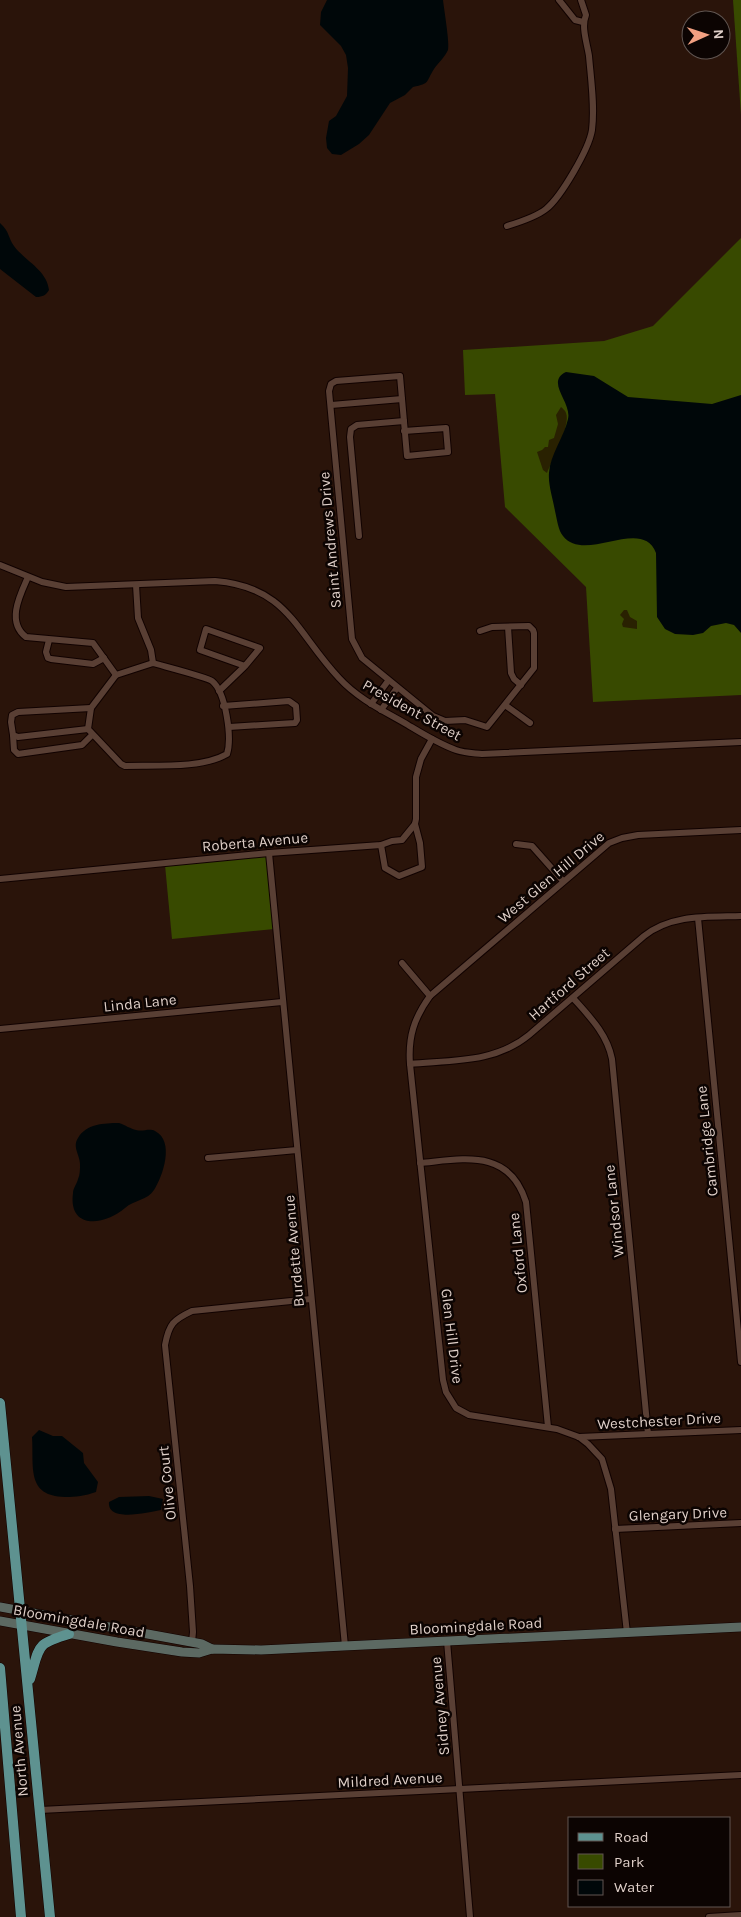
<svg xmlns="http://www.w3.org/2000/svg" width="741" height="1917" viewBox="0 0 741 1917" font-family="Karla,sans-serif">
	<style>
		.green { fill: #384a00 }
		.sand { fill: #292101 }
		.water { fill: #000709 }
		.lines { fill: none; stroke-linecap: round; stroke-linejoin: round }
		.street-casing { stroke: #110200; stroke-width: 8 }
		.secondary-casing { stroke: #110200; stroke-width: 10 }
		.primary-casing { stroke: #110200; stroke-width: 11 }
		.street { stroke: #593f34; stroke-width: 6 }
		.secondary { stroke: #5c6962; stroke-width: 9 }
		.primary { stroke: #5e9290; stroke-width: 10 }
		.labels { text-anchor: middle; stroke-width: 5; stroke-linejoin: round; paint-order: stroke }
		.street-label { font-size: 15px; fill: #dfcfc8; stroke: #0c0402 }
	</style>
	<rect width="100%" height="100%" fill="#2a140a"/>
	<g class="green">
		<polygon points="733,0 741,0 741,115"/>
		<polygon points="741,238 741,695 593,702 586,587 505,507 495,394 465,395 463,350 604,341 653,326"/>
		<polygon points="268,855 274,929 172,939 165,865"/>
	</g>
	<g class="sand">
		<path d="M561,407C563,409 565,410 566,413C571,425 552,460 547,473L543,470L537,452L542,450L545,447H548L549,440L554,438L558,424L556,415Z"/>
		<polygon points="624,610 627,610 630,617 637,621 637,629 623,627 622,624 624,619 620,615"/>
	</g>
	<g class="water">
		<path d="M327,0H443C444,9 450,44 448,50C445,57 438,63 434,69C425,83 431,83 413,87L405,95L390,103L369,135L359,144L341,155L332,154L327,148L326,138L329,121L336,116L347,96L348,68L346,55L341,46L320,25L321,12Z"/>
		<path d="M0,223C10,232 8,238 14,246C25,261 47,270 49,290C46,295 43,297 36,297L0,269Z"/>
		<path d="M566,372L594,376L628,397L712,404L741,395V633L734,625L726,623L711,626L703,633L693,635L675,634L665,629L657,617L656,553C642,516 585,564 563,536C558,530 557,519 555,511C553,499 548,485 549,473C550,455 564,437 568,419C572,402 545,382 566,372Z"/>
		<path d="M119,1123C125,1125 131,1129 136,1130C143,1132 149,1128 155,1131C175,1141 163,1176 154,1190C148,1200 134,1200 125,1208C106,1225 68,1231 73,1193C73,1188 77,1184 78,1179C80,1175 80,1169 80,1164C80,1155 72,1147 78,1138C86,1124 104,1123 119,1123Z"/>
		<path d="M39,1430L53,1436H62L83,1453L84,1463L98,1482L96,1492C85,1496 76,1497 65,1497C26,1496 34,1467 32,1437Z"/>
		<path d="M149,1496L163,1499L161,1510C149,1512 107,1523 109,1502L119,1497Z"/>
	</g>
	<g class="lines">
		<g class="street-casing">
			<g id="street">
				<polyline points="559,0 575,20 583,22"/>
				<path d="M507,226C520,222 536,217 546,209C561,197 589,149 592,130C595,106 591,80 589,56C587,43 581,27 586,15L581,0"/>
				<polyline points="331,405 402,399"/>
				<polyline points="404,431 446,428 448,452 407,456 400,376 336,381 331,384 329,391 352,639 362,658 433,716 445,721 465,720 487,727 534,668 534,633 533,630 529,626 492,627 480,631"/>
				<polyline points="359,536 350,437 351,429 357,425 404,421"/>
				<path d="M0,565L42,582L66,587L215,581C288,587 295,631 339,678C358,699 384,711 408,725C423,734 439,744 456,750C464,753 473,753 482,754L741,742"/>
				<path d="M28,577C20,595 6,622 26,637L93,643L116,675"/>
				<polyline points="136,585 138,618 151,650 153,663"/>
				<polyline points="508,627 511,673 514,679 521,685"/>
				<polyline points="49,640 46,652 48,658 51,659 93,664 104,658"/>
				<path d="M153,663C163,666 207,677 212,681C226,692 232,738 227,754C201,769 154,765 125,766L121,764L88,729L91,708L116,675Z"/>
				<polyline points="219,691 245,666 260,648 206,629 200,650 245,666"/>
				<polyline points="371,704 388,681"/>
				<polyline points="505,705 530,723"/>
				<polyline points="223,706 289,701 296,706 297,720 295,723 229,727"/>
				<polyline points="381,710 397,688"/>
				<polyline points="88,729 18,737 13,735 11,722 12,715 18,712 91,708"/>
				<polyline points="13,735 14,750 18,754 82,745 92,735"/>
				<polyline points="516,844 532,846 563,881"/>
				<polyline points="381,845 385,868 399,876 422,867 420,843 415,824"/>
				<polyline points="269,853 345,1646"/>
				<polyline points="0,879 269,853 381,845 392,841 402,840 415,824 416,819 416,777 421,759 432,739"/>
				<polyline points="698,918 741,1362"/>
				<polyline points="402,963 430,996"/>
				<path d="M573,998C590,1017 607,1034 612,1059L648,1434"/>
				<polyline points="0,1029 282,1002"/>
				<path d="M410,1064C453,1060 495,1063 529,1035L644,936C672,914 708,917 741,916"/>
				<polyline points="208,1158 297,1150"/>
				<path d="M420,1163C464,1159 509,1148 526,1202L548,1427"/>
				<polyline points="579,1437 741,1430"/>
				<polyline points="615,1529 741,1523"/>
				<path d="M627,1633L611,1489L602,1459L588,1444L579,1437L557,1429L469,1415L456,1408L446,1392L443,1380L410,1064C408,1037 414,1018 430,996L609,843L622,838L638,835L741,830"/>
				<polyline points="447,1641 470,1917"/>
				<path d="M192,1642L193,1632L190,1586L165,1345C169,1324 173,1320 192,1311L311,1299"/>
				<polyline points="40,1810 741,1775"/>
				<polyline points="709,1917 741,1915"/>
			</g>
		</g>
		<g class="secondary-casing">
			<g id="secondary">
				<polyline points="0,1607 202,1644 212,1649"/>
				<polyline points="0,1621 117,1642 182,1652 199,1653 212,1649 261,1650 741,1627"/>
			</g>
		</g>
		<g class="primary-casing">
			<g id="primary">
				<polyline points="0,1403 50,1917"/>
				<polyline points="0,1668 21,1917"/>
				<path d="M30,1679C40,1646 35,1644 69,1634"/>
			</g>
		</g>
		<use href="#street" class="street"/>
		<use href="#secondary" class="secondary"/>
		<use href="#primary" class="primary"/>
	</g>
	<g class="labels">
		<g class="street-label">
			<text transform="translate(330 540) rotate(-95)" y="5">Saint Andrews Drive</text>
			<text transform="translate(412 710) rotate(29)" y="5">President Street</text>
			<text transform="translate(255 842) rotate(-5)" y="5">Roberta Avenue</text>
			<text transform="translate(551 877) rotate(-40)" y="5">West Glen Hill Drive</text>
			<text transform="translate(569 984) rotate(-41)" y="5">Hartford Street</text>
			<text transform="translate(140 1003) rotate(-6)" y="5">Linda Lane</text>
			<text transform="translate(707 1141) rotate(-96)" y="5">Cambridge Lane</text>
			<text transform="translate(614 1211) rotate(-96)" y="5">Windsor Lane</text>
			<text transform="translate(294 1251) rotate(-95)" y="5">Burdette Avenue</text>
			<text transform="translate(518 1253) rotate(-96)" y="5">Oxford Lane</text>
			<text transform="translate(452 1336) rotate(83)" y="5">Glen Hill Drive</text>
			<text transform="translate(659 1421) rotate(-3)" y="5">Westchester Drive</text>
			<text transform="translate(167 1483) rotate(-96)" y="5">Olive Court</text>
			<text transform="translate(678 1514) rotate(-2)" y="5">Glengary Drive</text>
			<text transform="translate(79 1621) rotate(10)" y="5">Bloomingdale Road</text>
			<text transform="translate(476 1626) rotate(-3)" y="5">Bloomingdale Road</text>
			<text transform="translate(440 1706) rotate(-95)" y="5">Sidney Avenue</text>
			<text transform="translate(19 1751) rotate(-95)" y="5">North Avenue</text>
			<text transform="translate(390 1780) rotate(-3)" y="5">Mildred Avenue</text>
		</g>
	</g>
	<rect x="568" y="1817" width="162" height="90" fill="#0c0402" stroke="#605551"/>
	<rect x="578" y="1833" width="25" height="8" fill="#5e9290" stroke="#605551"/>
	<text x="614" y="1842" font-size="15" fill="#dfcfc8">Road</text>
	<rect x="578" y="1854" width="25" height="15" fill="#384a00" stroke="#605551"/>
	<text x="614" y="1867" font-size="15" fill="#dfcfc8">Park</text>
	<rect x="578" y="1880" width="25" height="15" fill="#000709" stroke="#605551"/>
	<text x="614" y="1892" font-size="15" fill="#dfcfc8">Water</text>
	<g transform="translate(706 35) rotate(87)"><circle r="24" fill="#0c0402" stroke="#605551"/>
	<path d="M0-4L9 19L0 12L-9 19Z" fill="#f2a081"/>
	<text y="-8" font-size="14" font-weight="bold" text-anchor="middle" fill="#dfcfc8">N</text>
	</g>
</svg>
